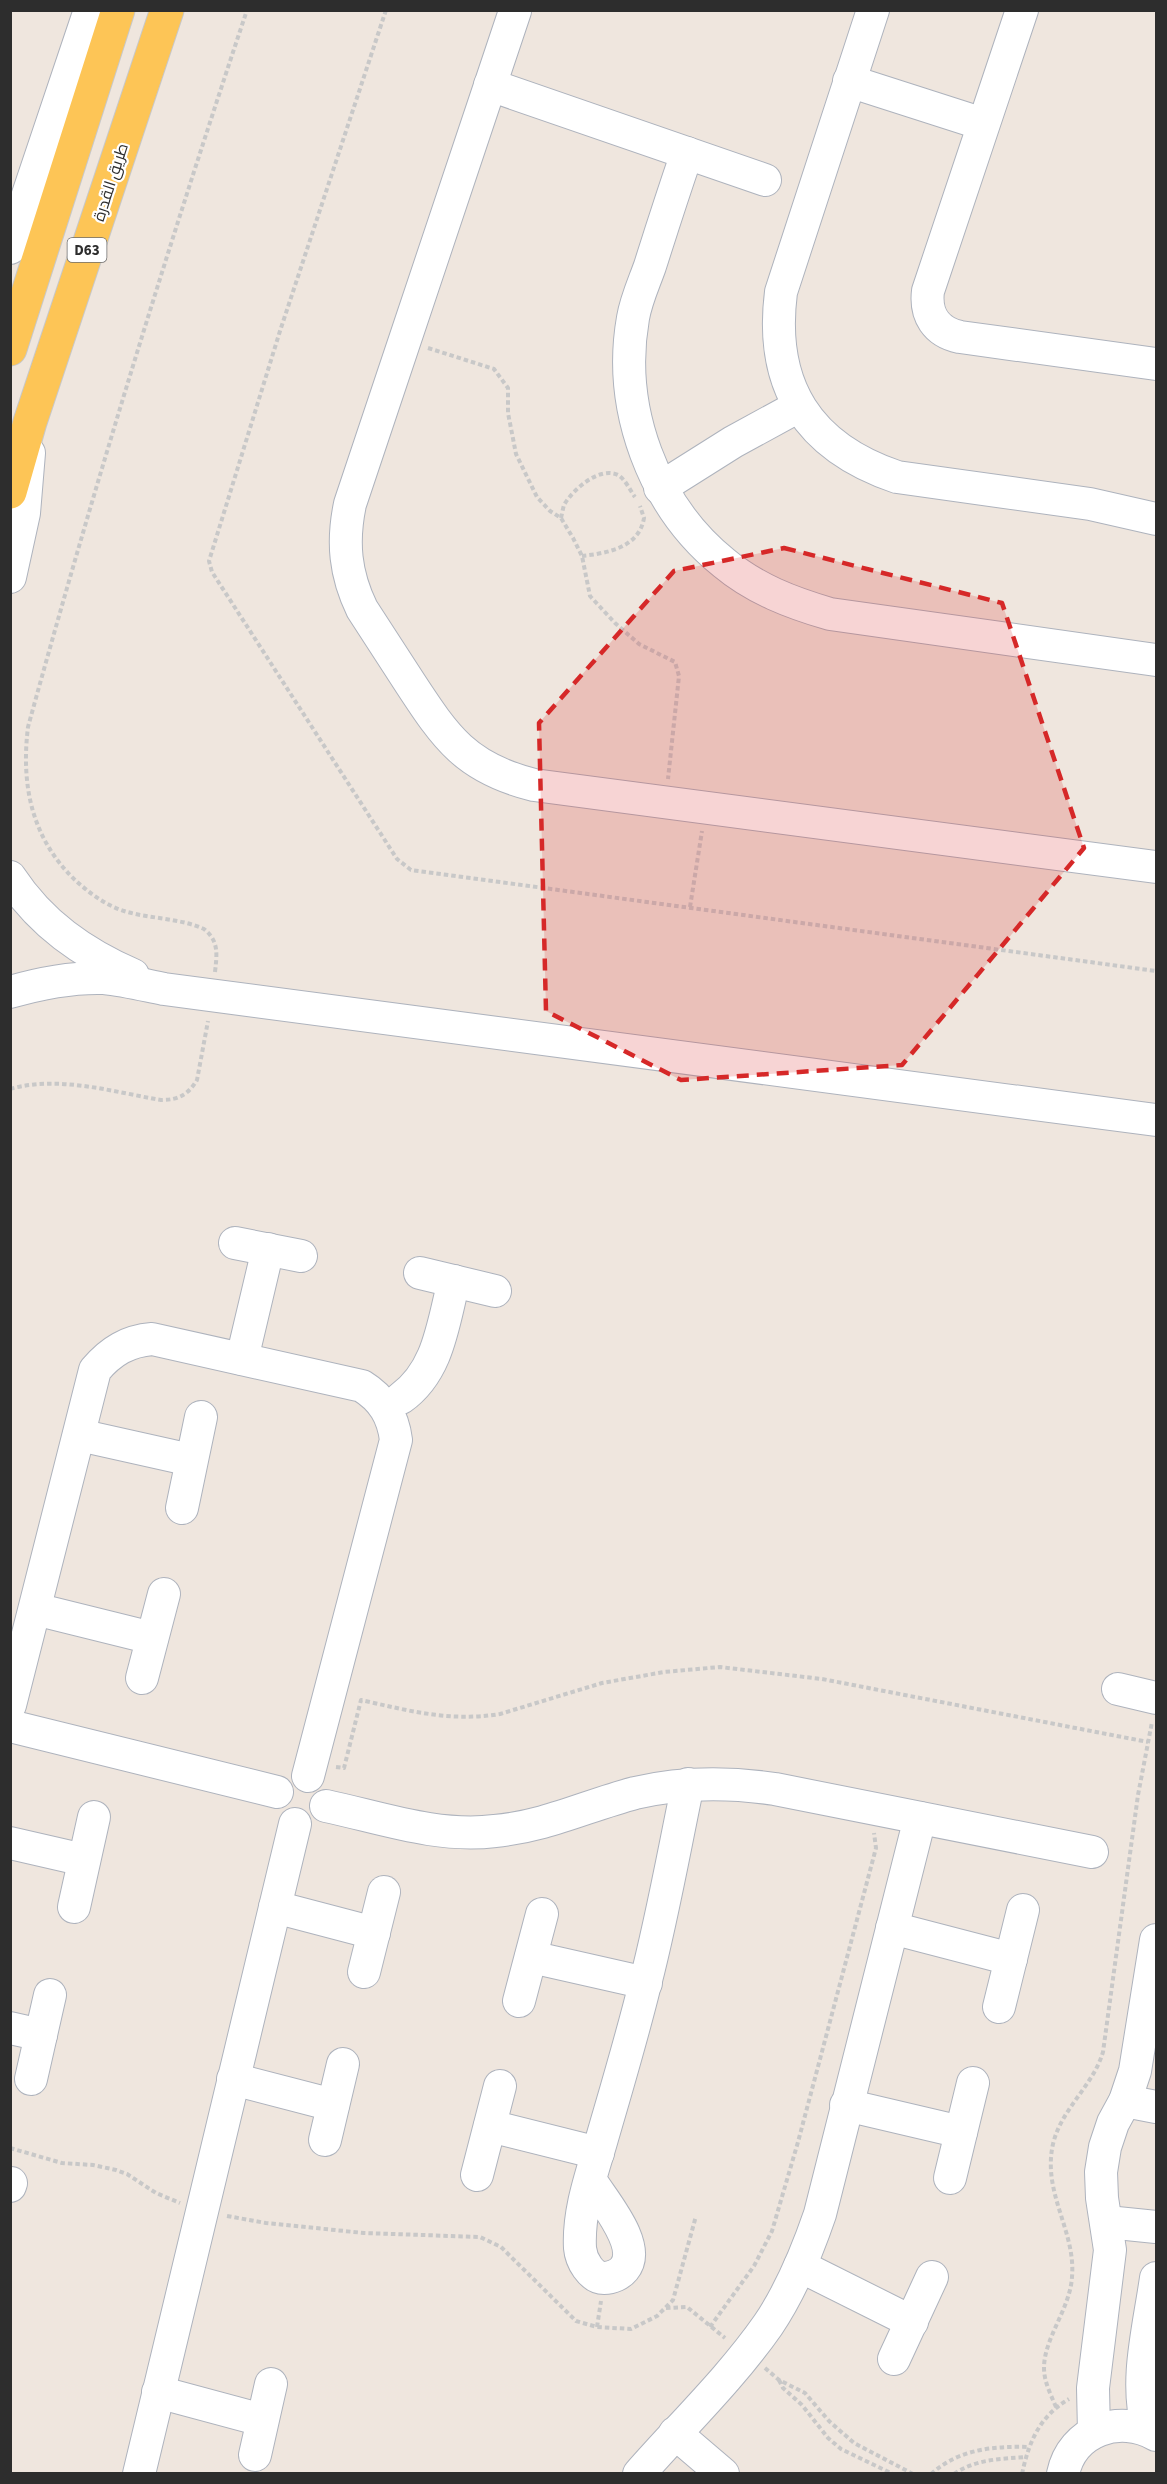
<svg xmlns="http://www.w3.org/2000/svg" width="1167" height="2484" viewBox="0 0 1167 2484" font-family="'Source Sans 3',Cairo,sans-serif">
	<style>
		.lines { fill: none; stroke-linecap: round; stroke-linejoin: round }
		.minor-casing { stroke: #aeb3bd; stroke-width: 34 }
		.major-casing { stroke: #c8c8c8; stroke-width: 35 }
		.path { stroke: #c8c8c8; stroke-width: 4; stroke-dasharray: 4.5 3; stroke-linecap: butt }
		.minor { stroke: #fff; stroke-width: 32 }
		.major { stroke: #fdc556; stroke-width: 33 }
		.marked { fill: #d62828; fill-opacity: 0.2; stroke: #d62828; stroke-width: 4.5; stroke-dasharray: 12 8; stroke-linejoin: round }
		.labels { text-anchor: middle; stroke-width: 4.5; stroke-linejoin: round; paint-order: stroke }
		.shield { fill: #fff; stroke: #6c6c6c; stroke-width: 1.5 }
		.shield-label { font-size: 15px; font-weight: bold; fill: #2d2d2d }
		.street-label { font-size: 16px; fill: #2d2d2d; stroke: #fff }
	</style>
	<rect width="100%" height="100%" fill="#efe6de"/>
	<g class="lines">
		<g class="minor-casing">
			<g id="minor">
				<path d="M873,10L781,292C769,386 808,447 897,477L1090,504L1156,519"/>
				<path d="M1022,10L928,291C925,315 936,332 960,337L1156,364"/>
				<path d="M515,11L350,504C342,542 345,574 362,609C378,634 394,658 410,683C446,738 466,768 534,785L1156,867"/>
				<polyline points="849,81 983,124"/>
				<polyline points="490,85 765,180"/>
				<path d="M687,153C674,191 662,228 650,266C644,283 636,300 633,318C617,408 653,506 724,563C755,589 792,603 830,614L1156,660"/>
				<polyline points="10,248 90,10"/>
				<polyline points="660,488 733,442 799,406"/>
				<polyline points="10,577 24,513 29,453"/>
				<path d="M10,877C41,924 83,953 133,975"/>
				<path d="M10,992C41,983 72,977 104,978C124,980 144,985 164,989L1156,1120"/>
				<polyline points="235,1243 301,1256"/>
				<polyline points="420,1273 495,1291"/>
				<polyline points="242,1359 268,1249"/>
				<path d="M401,1398C439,1371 443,1323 454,1281"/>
				<polyline points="79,1435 191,1460"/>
				<polyline points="182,1508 201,1417"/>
				<polyline points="35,1609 152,1638"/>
				<polyline points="142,1678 164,1594"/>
				<polyline points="1118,1689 1156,1698"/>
				<path d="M10,1705L95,1370C111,1351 128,1341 152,1339L362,1386C383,1399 393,1416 396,1440L308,1776"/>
				<polyline points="10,1726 277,1792"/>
				<path d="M326,1806C382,1818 437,1838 495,1831C547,1826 586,1806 635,1793C682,1782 728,1782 775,1789L1092,1852"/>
				<polyline points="10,1843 84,1860"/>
				<polyline points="74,1907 94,1817"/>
				<polyline points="275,1907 374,1933"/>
				<polyline points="892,1928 1011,1959"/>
				<polyline points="531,1957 646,1983"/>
				<polyline points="364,1972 384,1892"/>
				<polyline points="519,2001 542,1914"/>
				<polyline points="999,2007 1023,1910"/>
				<polyline points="10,2028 41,2035"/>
				<polyline points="31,2079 50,1995"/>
				<polyline points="233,2079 333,2105"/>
				<polyline points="1125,2101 1156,2107"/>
				<polyline points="846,2105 961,2132"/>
				<polyline points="490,2126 598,2153"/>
				<polyline points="325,2140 343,2064"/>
				<polyline points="477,2175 500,2086"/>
				<polyline points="950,2178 973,2083"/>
				<path d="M591,2181C603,2201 643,2246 624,2269C620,2274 612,2278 604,2278C591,2278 581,2260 580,2248C578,2212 591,2176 601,2142C616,2090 632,2037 645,1984C662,1919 674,1851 688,1784"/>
				<polyline points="10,2186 11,2183"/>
				<polyline points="1107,2222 1156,2227"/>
				<polyline points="800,2266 912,2322"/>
				<polyline points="894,2359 932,2277"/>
				<polyline points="158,2392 262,2420"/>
				<path d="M1148,2430C1134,2381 1149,2328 1156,2278"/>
				<polyline points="1094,2432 1093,2388 1110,2250 1102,2198 1101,2172 1105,2147 1113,2123 1125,2101 1135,2071 1156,1940"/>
				<polyline points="675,2433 723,2474"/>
				<polyline points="255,2455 271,2384"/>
				<polyline points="139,2474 295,1824"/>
				<path d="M639,2474C682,2425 731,2378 768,2325C791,2291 807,2252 820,2214L920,1818"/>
				<path d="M1063,2474C1072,2430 1120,2414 1156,2435"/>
			</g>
		</g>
		<g class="major-casing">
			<g id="major">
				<polyline points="10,349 118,10"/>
				<polyline points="10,492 30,422 167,10"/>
			</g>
		</g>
		<g class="path">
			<polyline points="386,10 280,331 209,561 212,572 397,859 411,870 1156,971"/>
			<polyline points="428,348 494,369 508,388 508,413 516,454 537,497 550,511 561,518 573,538 582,556 590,596 615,623 639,644 675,662 679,676 668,779"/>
			<path d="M561,518C562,514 563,508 564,505C573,489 600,466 618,475C625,479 630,490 635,497"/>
			<path d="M582,556C607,553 639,548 644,518L640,506"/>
			<polyline points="690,907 702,831"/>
			<path d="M215,972C217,954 219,941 204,929C180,918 150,919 124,911C105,905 88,892 74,879C31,837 21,784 28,727C94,486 168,247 247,10"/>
			<path d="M10,1089C59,1075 113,1092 161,1100C178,1100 188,1095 197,1080L208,1021"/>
			<path d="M336,1767L344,1768L361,1700C410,1711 450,1722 500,1714L602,1683L664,1672L720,1667L822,1679L1148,1742"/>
			<polyline points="10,2148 62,2163 93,2165 116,2170 127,2174 156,2193 180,2203"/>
			<polyline points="227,2216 266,2223 364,2233 480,2237 501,2247 576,2321 597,2327 631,2329 657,2316 673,2300 696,2216"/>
			<polyline points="666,2308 687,2307 725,2338"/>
			<polyline points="597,2327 601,2301"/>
			<polyline points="710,2327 754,2266 772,2231 798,2142 876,1848 874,1833"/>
			<polyline points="765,2368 779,2380 805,2393 829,2421 854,2443 913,2474"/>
			<polyline points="779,2380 783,2388 802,2405 828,2438 841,2449 893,2474"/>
			<path d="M1056,2407C1051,2395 1044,2382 1044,2368C1044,2338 1070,2309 1072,2277C1076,2231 1042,2193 1053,2144C1061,2109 1093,2086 1103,2052L1138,1795L1152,1722"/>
			<path d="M931,2474C959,2449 993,2446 1028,2447"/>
			<path d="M954,2474C976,2459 1000,2459 1025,2457"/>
			<path d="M1022,2474C1029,2441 1040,2416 1069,2399"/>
		</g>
		<use href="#minor" class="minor"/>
		<use href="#major" class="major"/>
	</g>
	<path class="marked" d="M784,548L1002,603L1084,848L902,1065L681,1080L546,1011L539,723L674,571Z"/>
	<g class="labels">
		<rect class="shield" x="67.5" y="238" width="39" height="24" rx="4.5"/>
		<g class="shield-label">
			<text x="87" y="255">D63</text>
		</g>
		<g class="street-label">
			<text transform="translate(110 182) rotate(-72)" y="6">طريق القدرة</text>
		</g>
	</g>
	<rect width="1167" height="2484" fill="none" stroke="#2d2d2d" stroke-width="24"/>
</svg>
